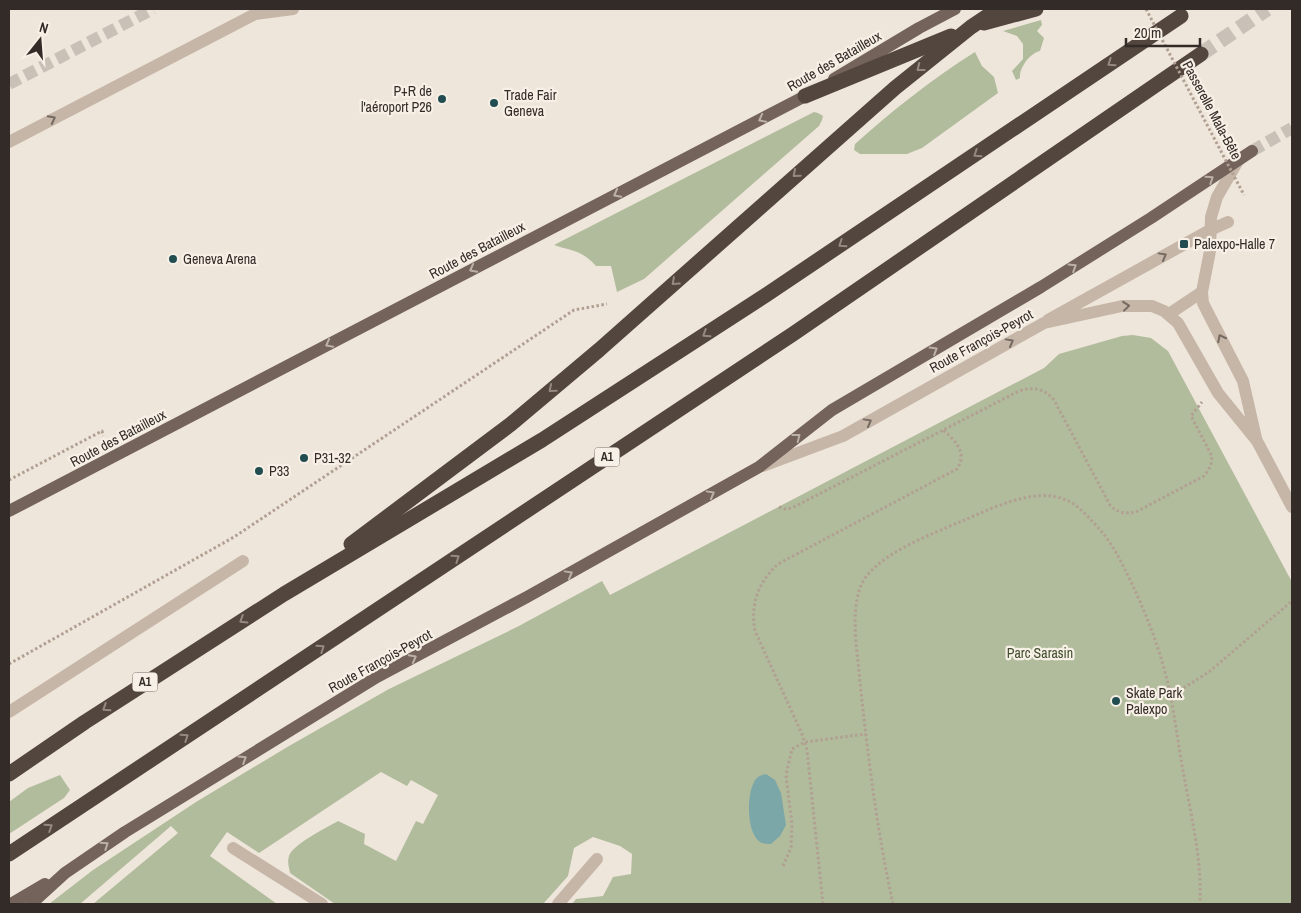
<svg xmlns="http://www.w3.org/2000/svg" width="1301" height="913" viewBox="0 0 1301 913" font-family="'Archivo Narrow',sans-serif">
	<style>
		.green { fill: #b1bc9c }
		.water { fill: #7ca7a9 }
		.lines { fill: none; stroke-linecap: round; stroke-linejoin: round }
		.secondary-tunnel { stroke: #c9c1b7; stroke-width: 12; stroke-dasharray: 12 6; stroke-linecap: butt }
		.primary-tunnel { stroke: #c9c1b7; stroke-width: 12; stroke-dasharray: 12 6; stroke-linecap: butt }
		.highway-tunnel { stroke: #c9c1b7; stroke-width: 15; stroke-dasharray: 15 8; stroke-linecap: butt }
		.path { stroke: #b1a092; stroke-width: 3; stroke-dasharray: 2.5 2.5; stroke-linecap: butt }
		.lane { stroke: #c6b6a8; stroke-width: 12 }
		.street { stroke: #c6b6a8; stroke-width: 12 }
		.primary { stroke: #74635a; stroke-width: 12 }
		.highway { stroke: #53463f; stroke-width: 15 }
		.path-bridge { stroke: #b1a092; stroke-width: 3; stroke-dasharray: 2.5 2.5; stroke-linecap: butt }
		.oneway { stroke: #958a82 }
		.oneway2 { stroke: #756a61 }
		.oneway3 { stroke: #bcb1a7 }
		.poi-dot { fill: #214d51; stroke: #f7f0e6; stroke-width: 2 }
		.labels { text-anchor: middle; stroke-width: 4.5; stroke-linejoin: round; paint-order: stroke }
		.shield { fill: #f7f0e6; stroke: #6e6660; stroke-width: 1 }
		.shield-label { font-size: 12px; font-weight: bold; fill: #332b27 }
		.street-label { font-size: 14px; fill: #332b27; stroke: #f7f0e6 }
		.poi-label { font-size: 14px; fill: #332b27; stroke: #f7f0e6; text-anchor: start }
		.park-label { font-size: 14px; fill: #424f2e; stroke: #f7f0e6 }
	</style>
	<rect width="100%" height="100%" fill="#efe6db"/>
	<g class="green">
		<path d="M1041,20L1042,25L1037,31L1044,38L1040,51C1030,53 1019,68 1020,78L1016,80L1012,71L1023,59V44L1017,36L1003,31Z"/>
		<path d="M975,52L982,66L994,77L998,93L922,148L907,154H860L854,150L855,144C893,110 932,79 975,52Z"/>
		<path d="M814,112L818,113L823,116L822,120L819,126L644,279L617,292L611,266H596C582,250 571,251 554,245Z"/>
		<path d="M1133,335L1151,338L1168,351L1292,582V904H572L576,899L603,896L613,877L631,874L632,854L620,846L593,837L574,848L568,876L543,904H335L290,873C289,867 287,862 289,856C293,844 326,828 338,821L365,834L364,844L396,861L416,821L423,824L438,795L411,780L407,786L381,772L259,853L227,832L210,856L277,904H93L178,833L171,826L80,904H49L93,870L196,802L289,746L389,689L517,627L602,581L610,595L1044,368L1059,354L1122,336Z"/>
		<polygon points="60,775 70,790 64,798 9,834 9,802 28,788"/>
	</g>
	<path class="water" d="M766,774L775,780L781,793L786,825L780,836L771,844C767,844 763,844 760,842C746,833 746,791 756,779C758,776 762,775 766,774Z"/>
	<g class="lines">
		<polyline class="secondary-tunnel" points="9,84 153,9"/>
		<polyline class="primary-tunnel" points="1252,151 1292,128"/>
		<polyline class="highway-tunnel" points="1201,54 1267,9"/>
		<g class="path">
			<polyline points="9,480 102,431 103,436"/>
			<path d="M779,507L785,509L792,508L1019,391C1033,386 1045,389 1054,400L1110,505C1117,513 1125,514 1136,512L1204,476C1209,470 1212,464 1212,456L1191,416L1202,402"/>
			<polyline points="9,664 234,537 574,310 607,304"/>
			<polyline points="1171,696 1209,672 1292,601"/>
			<polyline points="783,866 791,848 792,825 786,775 792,749 805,742 866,734"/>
			<path d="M823,904L807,750L802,734L755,631C750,605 758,582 778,564L957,469C968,453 955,440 943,430"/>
			<path d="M893,904C877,831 868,757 860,682C858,654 850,616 860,588C871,556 932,534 962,521C991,509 1034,486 1066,500C1077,504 1085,514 1093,522C1111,540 1121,561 1132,584C1149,620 1163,658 1171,697C1175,722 1179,747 1183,771C1191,815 1202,859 1200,904"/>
		</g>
		<g class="lane">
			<polyline points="9,142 255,14 293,9"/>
			<polyline points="1169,314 1202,292"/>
			<polyline points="1048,320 1210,230 1228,222"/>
			<polyline points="9,712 243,561"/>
			<polyline points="233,848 322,904"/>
			<polyline points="558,904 597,859"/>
		</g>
		<g class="street">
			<polyline points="1239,159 1217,197 1211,217 1210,251 1202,292 1203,303 1207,311 1243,381 1256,438"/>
			<polyline points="763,466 843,436 1044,323 1122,306 1152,306 1164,311 1178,323 1218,393 1257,441 1292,507"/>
		</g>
		<g class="primary">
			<polyline points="834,79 919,28 955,9"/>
			<polyline points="9,511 813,92"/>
			<polyline points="11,904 45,884"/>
			<polyline points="31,904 65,873 125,832 377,677 527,597 759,467 832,410 1041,287 1151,218 1252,151"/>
		</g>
		<g class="highway">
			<polyline points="984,23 1036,9"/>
			<polyline points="805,96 951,36"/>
			<polyline points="351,544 511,424 599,350 895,88 971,27 998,9"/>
			<polyline points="9,774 85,722 284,594 542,440 766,295 1181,16"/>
			<polyline points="9,854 793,334 1201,54"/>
		</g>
		<polyline class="path-bridge" points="1146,9 1244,195"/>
	</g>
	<defs><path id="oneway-chevron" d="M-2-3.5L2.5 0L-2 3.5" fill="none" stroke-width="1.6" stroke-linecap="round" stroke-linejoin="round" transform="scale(1.25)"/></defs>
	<g class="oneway">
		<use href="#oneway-chevron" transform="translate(1111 63) rotate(146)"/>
		<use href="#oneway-chevron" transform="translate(920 68) rotate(142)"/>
		<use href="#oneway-chevron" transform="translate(977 154) rotate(146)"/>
		<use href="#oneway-chevron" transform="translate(796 174) rotate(139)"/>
		<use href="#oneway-chevron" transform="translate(842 244) rotate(146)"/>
		<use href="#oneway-chevron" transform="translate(675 282) rotate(138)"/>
		<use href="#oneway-chevron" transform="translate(706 334) rotate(147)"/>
		<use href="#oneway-chevron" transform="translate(552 389) rotate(140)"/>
		<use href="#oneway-chevron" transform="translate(456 558) rotate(-34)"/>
		<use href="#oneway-chevron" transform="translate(243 620) rotate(148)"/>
		<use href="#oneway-chevron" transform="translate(321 648) rotate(-34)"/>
		<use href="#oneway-chevron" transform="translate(106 708) rotate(147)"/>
		<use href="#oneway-chevron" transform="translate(185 737) rotate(-34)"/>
		<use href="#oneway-chevron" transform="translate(49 827) rotate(-33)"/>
	</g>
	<g class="oneway2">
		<use href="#oneway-chevron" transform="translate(52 119) rotate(-27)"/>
		<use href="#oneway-chevron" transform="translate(1163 256) rotate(-29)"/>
		<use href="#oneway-chevron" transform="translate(1126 306) rotate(-6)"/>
		<use href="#oneway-chevron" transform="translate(1221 338) rotate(-117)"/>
		<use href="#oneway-chevron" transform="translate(1010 342) rotate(-29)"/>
		<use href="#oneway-chevron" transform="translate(868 422) rotate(-29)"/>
	</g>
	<g class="oneway3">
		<use href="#oneway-chevron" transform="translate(762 119) rotate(152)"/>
		<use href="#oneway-chevron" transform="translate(1210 179) rotate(-34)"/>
		<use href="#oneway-chevron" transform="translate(617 194) rotate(152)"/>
		<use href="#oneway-chevron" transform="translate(1073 267) rotate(-32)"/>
		<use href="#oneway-chevron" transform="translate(473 269) rotate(152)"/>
		<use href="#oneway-chevron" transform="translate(329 344) rotate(152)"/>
		<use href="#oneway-chevron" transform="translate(934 350) rotate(-31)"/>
		<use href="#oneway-chevron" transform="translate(797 437) rotate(-38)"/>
		<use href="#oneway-chevron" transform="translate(711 494) rotate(-29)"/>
		<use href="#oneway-chevron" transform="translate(569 574) rotate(-29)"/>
		<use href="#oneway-chevron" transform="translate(413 658) rotate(-28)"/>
		<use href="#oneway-chevron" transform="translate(243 759) rotate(-32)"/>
		<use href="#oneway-chevron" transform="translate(105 845) rotate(-34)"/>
	</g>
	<g class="poi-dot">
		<circle cx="442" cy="99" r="5"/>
		<circle cx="494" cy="103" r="5"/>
		<rect x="1179" y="239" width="10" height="10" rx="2.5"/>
		<circle cx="173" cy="259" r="5"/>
		<circle cx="304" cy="458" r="5"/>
		<circle cx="259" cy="471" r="5"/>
		<circle cx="1116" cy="701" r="5"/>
	</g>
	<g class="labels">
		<g class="shield">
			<rect x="594.5" y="447.5" width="25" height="19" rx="4"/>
			<rect x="132.5" y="672.5" width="25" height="19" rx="4"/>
		</g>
		<g class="shield-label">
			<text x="607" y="461">A1</text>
			<text x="145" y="686">A1</text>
		</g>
		<g class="street-label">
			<text transform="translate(834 61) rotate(-30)" y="5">Route des Batailleux</text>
			<text transform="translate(1212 110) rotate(62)" y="5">Passerelle Mala-Bête</text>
			<text transform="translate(477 250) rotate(-28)" y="5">Route des Batailleux</text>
			<text transform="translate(981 341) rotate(-29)" y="5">Route François-Peyrot</text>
			<text transform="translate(118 438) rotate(-28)" y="5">Route des Batailleux</text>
			<text transform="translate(380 661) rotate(-29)" y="5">Route François-Peyrot</text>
		</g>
		<g class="poi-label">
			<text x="432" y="96" text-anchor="end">P+R de<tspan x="432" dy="16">l'aéroport P26</tspan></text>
			<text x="504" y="100">Trade Fair<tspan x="504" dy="16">Geneva</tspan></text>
			<text x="1194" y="249">Palexpo-Halle 7</text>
			<text x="183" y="264">Geneva Arena</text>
			<text x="314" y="463">P31-32</text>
			<text x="269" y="476">P33</text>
			<text x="1126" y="698">Skate Park<tspan x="1126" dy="16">Palexpo</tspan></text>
		</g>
		<g class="park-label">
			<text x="1040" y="658">Parc Sarasin</text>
		</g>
	</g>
	<rect width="1301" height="913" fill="none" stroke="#332b27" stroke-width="20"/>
	<g transform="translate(40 40) rotate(17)" stroke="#f7f0e6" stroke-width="4" paint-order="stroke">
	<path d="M0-4L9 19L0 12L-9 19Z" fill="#332b27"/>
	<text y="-8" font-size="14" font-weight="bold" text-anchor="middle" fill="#332b27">N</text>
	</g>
	<path d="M1126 38v8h74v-8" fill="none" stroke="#332b27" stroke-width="2.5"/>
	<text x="1134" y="38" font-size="15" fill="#332b27" stroke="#f7f0e6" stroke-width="4" paint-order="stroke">20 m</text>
</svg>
